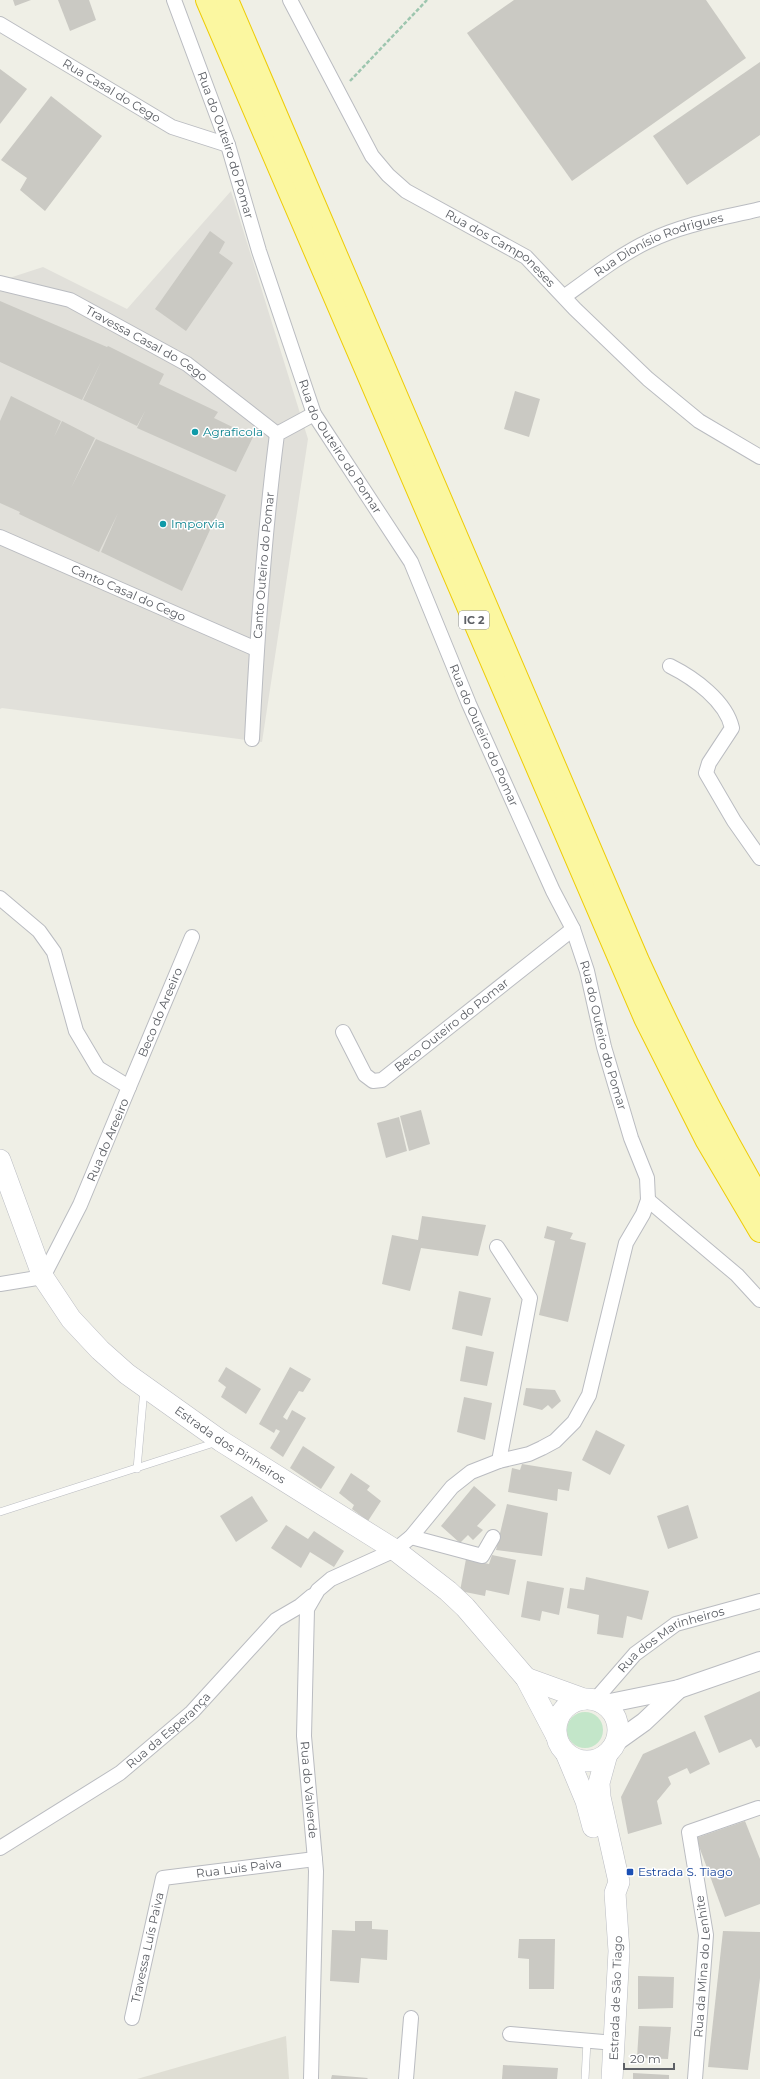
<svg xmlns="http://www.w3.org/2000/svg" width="760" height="2079" viewBox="0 0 760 2079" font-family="Montserrat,sans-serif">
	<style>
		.industrial { fill: #e1e0da }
		.education { fill: #dfded4 }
		.green { fill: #c3e6c9 }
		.building { fill: #cac9c3 }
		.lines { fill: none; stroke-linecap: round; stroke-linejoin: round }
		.service-casing { stroke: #babcc1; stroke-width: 8 }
		.minor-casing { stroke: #babcc1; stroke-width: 16 }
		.tertiary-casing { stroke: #babcc1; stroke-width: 20 }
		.secondary-casing { stroke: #bbbdc3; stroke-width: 22 }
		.trunk-casing { stroke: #eecc07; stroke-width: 24 }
		.path { stroke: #9dc6af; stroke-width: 2.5; stroke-dasharray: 4 2; stroke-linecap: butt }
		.service { stroke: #fff; stroke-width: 7 }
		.minor { stroke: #fff; stroke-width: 14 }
		.tertiary { stroke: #fff; stroke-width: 18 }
		.secondary { stroke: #fff; stroke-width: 21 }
		.trunk { stroke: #fbf7a0; stroke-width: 22 }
		.culture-dot { fill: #0f9aa8; stroke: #fff; stroke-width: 1.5 }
		.transit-dot { fill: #1a4fb4; stroke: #fff; stroke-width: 1.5 }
		.labels { text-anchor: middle; stroke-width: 3; stroke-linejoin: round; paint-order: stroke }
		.shield { fill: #fff; stroke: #8e9094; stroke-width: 1 }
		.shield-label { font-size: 11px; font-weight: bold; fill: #5d6066 }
		.street-label { font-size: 12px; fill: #5d6066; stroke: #fff }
		.culture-label { font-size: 12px; fill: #0d838f; stroke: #fff; text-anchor: start }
		.transit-label { font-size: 12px; fill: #164399; stroke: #fff; text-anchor: start }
	</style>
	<rect width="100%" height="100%" fill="#efefe6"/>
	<polygon class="industrial" points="231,191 308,439 262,742 2,708 0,709 0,281 43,267 127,309"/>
	<polygon class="education" points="286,2036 289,2079 137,2079"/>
	<circle class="green" cx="585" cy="1730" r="18"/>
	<g class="building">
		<polygon points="13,0 31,0 15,6"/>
		<polygon points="58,0 89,0 96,20 70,31"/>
		<polygon points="514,0 706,0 746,58 572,181 467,33"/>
		<polygon points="760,62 760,135 687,185 653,136"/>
		<polygon points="0,69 27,89 0,124"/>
		<polygon points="51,96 102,136 45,211 20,190 27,178 1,160"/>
		<polygon points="210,231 225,242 219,253 233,263 186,331 155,309"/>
		<polygon points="0,301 107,347 108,346 164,374 159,384 218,412 214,418 253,437 236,472 137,428 145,411 137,426 83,400 101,362 82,400 0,362"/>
		<polygon points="515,391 540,399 529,437 504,429"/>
		<polygon points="11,396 61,421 54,437 62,421 95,438 71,488 96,439 226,495 182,591 101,552 118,513 99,552 19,514 20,512 0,503 0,421"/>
		<polygon points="421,1110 430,1144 409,1151 400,1116"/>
		<polygon points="399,1117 407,1151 386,1158 377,1123"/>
		<polygon points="422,1216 486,1225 478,1256 421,1248 410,1291 382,1284 392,1235 418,1240"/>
		<polygon points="547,1226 573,1233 570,1239 586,1243 568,1322 539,1315 555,1241 544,1238"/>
		<polygon points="459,1291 491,1298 482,1336 452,1329"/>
		<polygon points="466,1346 494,1352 487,1386 460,1381"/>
		<polygon points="226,1367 261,1389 246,1414 221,1397 226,1387 218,1381"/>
		<polygon points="290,1367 311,1379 303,1392 299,1391 283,1417 287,1420 292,1410 306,1418 283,1457 270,1448 280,1431 276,1429 274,1433 259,1424"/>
		<polygon points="526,1388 555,1390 561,1401 552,1409 548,1405 542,1410 523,1405"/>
		<polygon points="464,1397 492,1403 485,1440 457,1432"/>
		<polygon points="596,1430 625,1445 610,1475 582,1460"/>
		<polygon points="303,1446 335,1467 321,1489 290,1468"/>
		<polygon points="522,1464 572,1472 569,1491 558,1489 557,1501 508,1492 512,1468 520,1470"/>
		<polygon points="351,1473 370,1486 367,1490 381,1501 368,1521 352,1509 354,1505 339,1493"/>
		<polygon points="474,1486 496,1505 477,1526 483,1530 473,1540 468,1535 460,1543 441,1526"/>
		<polygon points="252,1496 268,1521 236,1542 220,1516"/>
		<polygon points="507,1504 548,1513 542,1556 496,1550"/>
		<polygon points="688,1505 698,1538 668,1549 657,1516"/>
		<polygon points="286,1525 308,1539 314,1531 344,1551 334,1567 310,1552 301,1568 271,1548"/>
		<polygon points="492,1555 516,1560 509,1595 486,1590 485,1596 460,1591 466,1559 489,1564"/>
		<polygon points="586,1577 649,1591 642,1620 627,1616 623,1638 597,1634 599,1615 567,1608 570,1588 584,1590"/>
		<polygon points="527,1581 564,1588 559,1615 542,1611 540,1621 521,1617"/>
		<polygon points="760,1691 760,1746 756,1748 751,1739 719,1753 704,1716"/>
		<polygon points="695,1731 710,1764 690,1774 687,1768 668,1777 671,1784 657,1801 662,1824 628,1834 621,1797 643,1754"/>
		<polygon points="745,1821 760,1859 760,1904 725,1917 696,1838"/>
		<polygon points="355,1921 372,1921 372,1929 388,1930 387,1960 361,1958 359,1983 330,1981 332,1930 355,1931"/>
		<polygon points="723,1931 760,1932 760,1978 748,2070 708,2067"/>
		<polygon points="519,1939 555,1939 554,1989 529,1989 529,1959 518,1958"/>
		<polygon points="638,1976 674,1977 673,2008 638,2009"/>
		<polygon points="639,2026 671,2027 668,2059 637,2058"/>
		<polygon points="503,2065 558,2068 557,2079 502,2079"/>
		<polygon points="633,2073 669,2075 669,2079 633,2079"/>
		<polygon points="332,2075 368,2078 367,2079 331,2079"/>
	</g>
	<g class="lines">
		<g class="service-casing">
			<g id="service">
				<polyline points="137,1469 144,1389"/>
				<polyline points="0,1512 217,1442"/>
				<polyline points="585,2079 587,2041"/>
			</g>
		</g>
		<g class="minor-casing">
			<g id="minor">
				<path id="s1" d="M174,0L228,145L259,251L314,414L411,562L469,704L553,891L573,929L587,971L604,1047L631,1138L647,1178L648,1200L643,1214L626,1243L589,1395L574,1422L555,1441L542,1448L529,1454L499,1461L471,1472L452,1487L411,1537L395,1550L331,1579L318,1590L307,1609L304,1736L316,1871L311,2079"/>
				<path id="s2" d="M290,0L372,156L388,175L406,191L526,257L575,309L648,379L699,421L760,457"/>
				<path id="s3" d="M0,24L172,127L228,145"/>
				<path id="s4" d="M0,283L70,300L187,364L277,434"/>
				<path id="s5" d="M565,296C592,277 619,255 649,241C683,224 723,218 760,209"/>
				<path id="s6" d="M0,537L256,649"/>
				<path d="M670,666C694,678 726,701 732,728L709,763L706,773L734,821L760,858"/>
				<path id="s7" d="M252,739C257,637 264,535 277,434L314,414"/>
				<polyline points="0,898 39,931 54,952 76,1031 98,1068 129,1087 80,1205 43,1277 0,1284"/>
				<path id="s8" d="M343,1032L365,1075L373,1081L382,1080L573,929"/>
				<path id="s9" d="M129,1087L192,937"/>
				<polyline points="648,1200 737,1275 760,1300"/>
				<polyline points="497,1247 530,1298 499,1461"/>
				<polyline points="411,1537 482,1556 493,1537"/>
				<path id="s10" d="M595,1700L635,1654L676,1624L760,1601"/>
				<path id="s11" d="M0,1848L120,1773L192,1712L276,1620L300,1606L312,1596"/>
				<path id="s12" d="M132,2018L163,1878L315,1859"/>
				<polyline points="510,2034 615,2043"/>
				<polyline points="406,2079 411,2018"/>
				<path id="s13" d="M695,2079L706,1935L689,1832L758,1808"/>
			</g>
		</g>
		<g class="tertiary-casing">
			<g id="tertiary">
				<polyline points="605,1704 679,1689 760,1661"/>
				<polyline points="616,1742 644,1722 679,1689"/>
			</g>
		</g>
		<g class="secondary-casing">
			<g id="secondary">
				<path id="s14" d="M0,1160L43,1277L71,1319L100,1350L127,1374L221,1441L395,1550L448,1591L465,1607L526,1678L556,1735"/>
				<polyline points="526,1678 584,1699"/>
				<circle cx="587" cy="1730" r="31"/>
				<polyline points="566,1753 586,1801 593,1827"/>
				<polyline points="607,1754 599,1783 600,1797 619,1882 615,1893 619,1951 612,2079"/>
			</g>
		</g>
		<g class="trunk-casing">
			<g id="trunk">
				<polyline points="207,0 645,1018 707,1141 760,1231"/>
				<path d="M227,0L638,961C675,1042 715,1122 760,1199"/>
			</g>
		</g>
		<polyline class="path" points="350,81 427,0"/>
		<use href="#service" class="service"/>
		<use href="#minor" class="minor"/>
		<use href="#tertiary" class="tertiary"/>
		<use href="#secondary" class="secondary"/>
		<use href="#trunk" class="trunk"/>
	</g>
	<g class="culture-dot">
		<circle cx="195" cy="432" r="4"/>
		<circle cx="163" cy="524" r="4"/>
	</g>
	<rect class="transit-dot" x="626" y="1868" width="8" height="8" rx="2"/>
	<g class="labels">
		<rect class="shield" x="459" y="611" width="30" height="18" rx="3"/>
		<g class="shield-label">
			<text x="474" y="624">IC 2</text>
		</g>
		<g class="street-label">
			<text dy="4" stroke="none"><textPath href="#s3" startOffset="130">Rua Casal do Cego</textPath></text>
			<text dy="4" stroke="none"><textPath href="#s1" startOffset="154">Rua do Outeiro do Pomar</textPath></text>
			<text dy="4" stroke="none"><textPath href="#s5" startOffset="108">Rua Dionísio Rodrigues</textPath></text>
			<text dy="4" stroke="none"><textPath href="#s2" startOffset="336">Rua dos Camponeses</textPath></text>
			<text dy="4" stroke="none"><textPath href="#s4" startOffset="160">Travessa Casal do Cego</textPath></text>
			<text dy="4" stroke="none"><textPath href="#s1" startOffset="478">Rua do Outeiro do Pomar</textPath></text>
			<text dy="4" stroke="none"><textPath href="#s7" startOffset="174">Canto Outeiro do Pomar</textPath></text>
			<text dy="4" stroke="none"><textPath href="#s6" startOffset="140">Canto Casal do Cego</textPath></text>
			<text dy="4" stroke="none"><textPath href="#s1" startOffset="802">Rua do Outeiro do Pomar</textPath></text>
			<text dy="4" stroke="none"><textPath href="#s9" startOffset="81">Beco do Areeiro</textPath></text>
			<text dy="4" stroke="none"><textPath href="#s8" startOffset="156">Beco Outeiro do Pomar</textPath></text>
			<text dy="4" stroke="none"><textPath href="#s1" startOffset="1126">Rua do Outeiro do Pomar</textPath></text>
			<text transform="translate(108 1140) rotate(-67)" y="4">Rua do Areeiro</text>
			<text dy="4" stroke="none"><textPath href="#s14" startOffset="379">Estrada dos Pinheiros</textPath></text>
			<text dy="4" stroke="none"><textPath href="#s10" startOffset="100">Rua dos Marinheiros</textPath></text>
			<text dy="4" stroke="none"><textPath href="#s11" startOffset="206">Rua da Esperança</textPath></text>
			<text dy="4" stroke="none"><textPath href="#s1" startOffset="2050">Rua do Valverde</textPath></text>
			<text dy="4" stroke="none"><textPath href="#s12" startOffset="220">Rua Luis Paiva</textPath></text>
			<text dy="4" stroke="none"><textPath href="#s12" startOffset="72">Travessa Luís Paiva</textPath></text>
			<text dy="4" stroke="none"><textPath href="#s13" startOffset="113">Rua da Mina do Lenhite</textPath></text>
			<text transform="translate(616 1998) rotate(-88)" y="4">Estrada de São Tiago</text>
		</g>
		<g class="culture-label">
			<text x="203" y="436">Agraficola</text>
			<text x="171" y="528">Imporvia</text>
		</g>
		<g class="transit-label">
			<text x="638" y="1876">Estrada S. Tiago</text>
		</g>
	</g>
	<path d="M624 2063v6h50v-6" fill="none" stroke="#5d6066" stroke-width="2"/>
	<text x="630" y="2063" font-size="12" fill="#5d6066" stroke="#ffffff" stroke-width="3" paint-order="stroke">20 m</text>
</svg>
